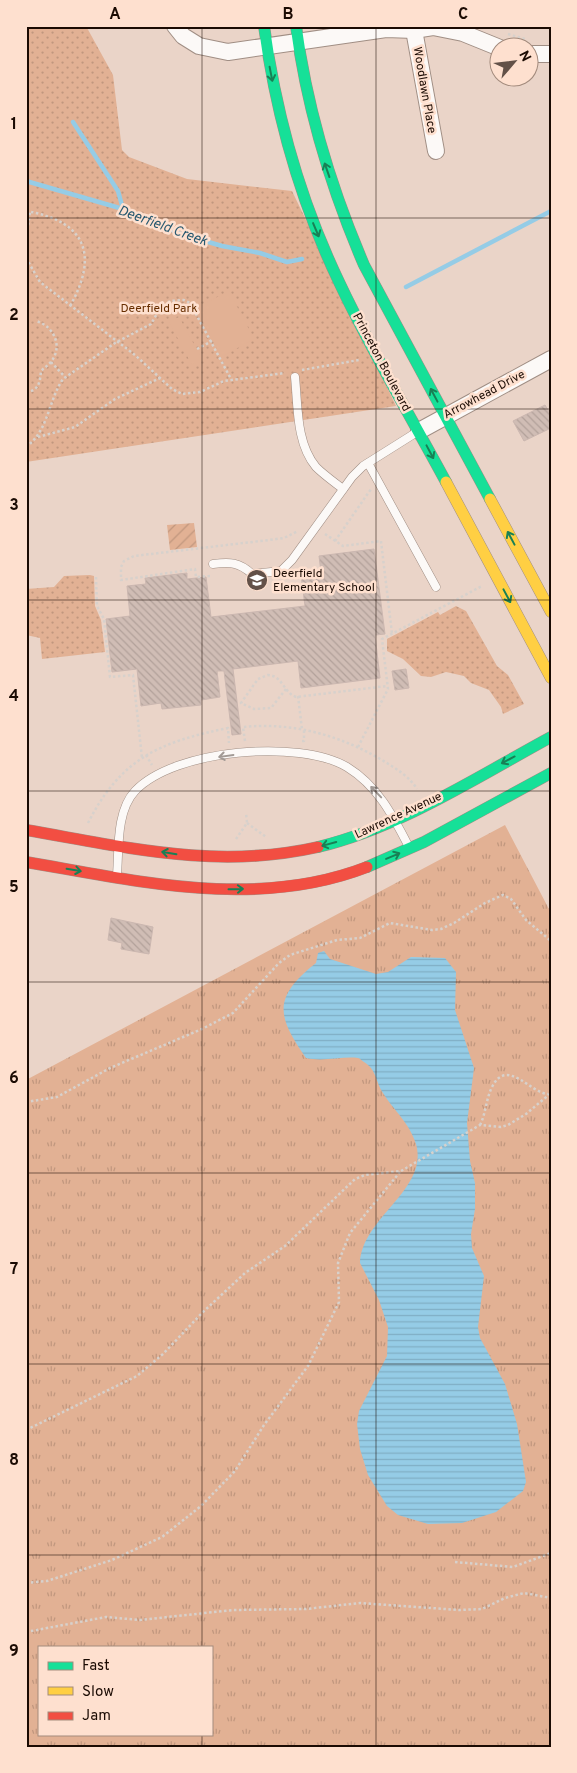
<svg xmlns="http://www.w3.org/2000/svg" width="577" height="1773" viewBox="0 0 577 1773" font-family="Overpass,sans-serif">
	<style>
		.grass { fill: url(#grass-tufts); fill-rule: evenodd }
		.park { fill: url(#park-dots) }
		.garden { fill: url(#garden-furrows) }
		.pitch { fill: #e2b194 }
		.water { fill: url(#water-rules) }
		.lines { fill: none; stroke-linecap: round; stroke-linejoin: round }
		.stream { stroke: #95cce6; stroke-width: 4.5 }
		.building { fill: url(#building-back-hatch); stroke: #cbb7b0 }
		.lane-casing { stroke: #a08e84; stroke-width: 9 }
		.street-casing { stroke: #a08e84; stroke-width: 18 }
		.fast-casing { stroke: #a08e84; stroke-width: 12 }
		.slow-casing { stroke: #a08e84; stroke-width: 12 }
		.jam-casing { stroke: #a08e84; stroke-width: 12 }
		.path { stroke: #d7d1cc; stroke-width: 2.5; stroke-dasharray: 2.5 2.5; stroke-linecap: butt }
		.lane { stroke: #fcf9f7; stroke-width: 8 }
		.street { stroke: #fcf9f7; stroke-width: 16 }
		.fast { stroke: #16e098; stroke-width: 11 }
		.slow { stroke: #ffcf43; stroke-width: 11 }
		.jam { stroke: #f24e42; stroke-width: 11 }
		.oneway { stroke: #188055 }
		.oneway2 { stroke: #a29a95 }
		.grid { fill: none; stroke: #1b0b03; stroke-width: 1; stroke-opacity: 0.55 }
		.labels { text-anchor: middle; stroke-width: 5; stroke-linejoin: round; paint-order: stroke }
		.street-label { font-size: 12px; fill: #1b0b03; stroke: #fee0cf }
		.park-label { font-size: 12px; fill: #672e01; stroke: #fee0cf }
		.poi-label { font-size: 12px; fill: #1b0b03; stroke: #fee0cf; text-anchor: start }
		.water-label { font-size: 14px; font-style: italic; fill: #285970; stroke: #fee0cf }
		.neatline { fill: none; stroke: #1b0b03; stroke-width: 2 }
		.grid-label { font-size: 16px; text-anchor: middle; font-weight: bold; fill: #1b0b03 }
	</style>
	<defs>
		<pattern id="grass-tufts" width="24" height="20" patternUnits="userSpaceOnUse" patternTransform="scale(1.25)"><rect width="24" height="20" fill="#e2b194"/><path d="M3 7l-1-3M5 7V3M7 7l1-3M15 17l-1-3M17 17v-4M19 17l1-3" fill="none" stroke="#c1977e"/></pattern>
		<pattern id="park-dots" width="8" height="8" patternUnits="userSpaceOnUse" patternTransform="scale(1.25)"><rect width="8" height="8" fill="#e2b194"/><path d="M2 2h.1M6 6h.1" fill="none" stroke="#c1977e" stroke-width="1.8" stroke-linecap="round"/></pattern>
		<pattern id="garden-furrows" width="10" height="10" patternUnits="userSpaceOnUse" patternTransform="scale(1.25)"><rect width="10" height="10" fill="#e2b194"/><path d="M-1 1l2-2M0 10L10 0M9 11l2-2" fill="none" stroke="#c1977e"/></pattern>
		<pattern id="water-rules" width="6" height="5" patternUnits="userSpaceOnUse" patternTransform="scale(1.25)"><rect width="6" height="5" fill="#95cce6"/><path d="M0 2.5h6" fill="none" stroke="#80aec4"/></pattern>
		<pattern id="building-back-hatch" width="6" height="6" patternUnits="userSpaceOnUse" patternTransform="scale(1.25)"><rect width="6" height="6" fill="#d0bdb5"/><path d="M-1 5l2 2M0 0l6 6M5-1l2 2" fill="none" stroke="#b2a19a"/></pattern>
	</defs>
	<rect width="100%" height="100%" fill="#ead4c8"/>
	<path class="grass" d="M505,825L551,913V1747H26V1080ZM39,1647H211V1734H39Z"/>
	<g class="park">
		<polygon points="26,26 86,26 113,75 122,150 129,157 187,179 292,191 396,406 26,462"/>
		<polygon points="90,575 94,576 95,606 101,620 105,652 42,659 40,638 26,635 26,589 54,587 64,576"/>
		<polygon points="456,606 466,611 497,666 508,675 524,704 503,714 501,707 489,690 471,683 464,676 446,672 431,677 421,676 403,659 387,651 387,639 438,612 440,615"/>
	</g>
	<polygon class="garden" points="194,523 197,547 170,550 167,525"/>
	<g class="pitch">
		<polygon points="229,291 254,339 221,357 196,308"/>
		<polygon points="179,317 202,359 192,365 169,322"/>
	</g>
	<path class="water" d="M324,951L330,959L376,974L388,972L411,957L445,958L456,972L455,1010L474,1068L467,1123L470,1161L475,1183V1209L471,1234L472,1248L484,1276L478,1327L480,1338L505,1384L517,1424L526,1482L523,1491L496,1512L462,1523L428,1524L398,1515L387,1506L368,1475L360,1449L357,1424L359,1411L387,1356L388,1327L379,1300L360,1263C362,1217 429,1190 416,1144C409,1122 394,1111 383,1093C375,1081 377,1070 364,1062C362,1061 360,1058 358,1058C343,1056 323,1062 306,1058C277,1016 272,998 316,963L318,953Z"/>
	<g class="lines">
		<g class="stream">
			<polyline points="73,122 118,191 123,209"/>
			<polyline points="26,181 123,209 181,234 222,246 260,253 287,262 302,259"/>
			<polyline points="406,287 551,211"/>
		</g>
	</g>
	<g class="building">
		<polygon points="545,405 551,415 551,428 524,441 513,421"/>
		<polygon points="374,549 385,634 375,635 380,678 301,688 298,661 233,669 241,734 232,735 224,671 217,671 220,697 201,700 201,705 162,709 161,703 141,706 137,669 112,672 106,619 130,616 127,586 146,584 145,578 187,573 187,579 206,577 211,617 305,606 301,575 321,572 319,556"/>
		<polygon points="406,669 409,688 395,690 392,671"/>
		<polygon points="111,918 153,927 149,954 121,949 122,943 108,940"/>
	</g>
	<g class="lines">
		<g class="lane-casing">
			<g id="lane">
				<path d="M295,377C298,406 296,443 316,467C324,475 334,482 343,489"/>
				<polyline points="368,463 436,587"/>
				<path d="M213,564C230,562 239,562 252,574L281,571L292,560L352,477L363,466L417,432"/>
				<path d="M117,875C119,850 116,811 135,791C175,749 299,739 347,767C378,786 393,816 409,847"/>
			</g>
		</g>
		<g class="street-casing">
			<g id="street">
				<polyline points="175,26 183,36 199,46 228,52 386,29 414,30 433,27 463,33 500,48"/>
				<polyline points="414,30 436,151"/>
				<polyline points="530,54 551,54"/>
				<polyline points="419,431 551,359"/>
			</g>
		</g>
		<g class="fast-casing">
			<g id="fast">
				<path d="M264,26C276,115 301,203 340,284C372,352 411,417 446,482"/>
				<path d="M296,26C307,110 331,188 364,265L490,499"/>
				<path d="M318,847C401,827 477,777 551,737"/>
				<polyline points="367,867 424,842 551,773"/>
			</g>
		</g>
		<g class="slow-casing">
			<g id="slow">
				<polyline points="446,482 551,678"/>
				<polyline points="490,499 551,612"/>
			</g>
		</g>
		<g class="jam-casing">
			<g id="jam">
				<path d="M26,830C126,847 216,870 318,847"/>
				<path d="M26,862C138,881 256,910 367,867"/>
			</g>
		</g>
		<g class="path">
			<polyline points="508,34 525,39"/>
			<path d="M26,211C86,221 99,255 70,306"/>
			<polyline points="26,240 30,212"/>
			<polyline points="26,258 40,282 135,355 172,389 182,394 200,392 224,381 285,373"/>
			<polyline points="197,349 212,341"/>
			<polyline points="51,362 65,377"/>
			<polyline points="302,370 359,360"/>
			<path d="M26,392C39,391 40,382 41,371C44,368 47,366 50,363C64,347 54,326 36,321"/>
			<polyline points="38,437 75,427 115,399 160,378"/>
			<path d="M26,447C49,430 48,401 63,379L115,343L151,324L158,312L170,301L184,300L190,303L231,379"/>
			<polyline points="325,534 343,546 381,541 392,634"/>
			<polyline points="335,541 371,489"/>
			<polyline points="210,576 196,577 195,569 121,580 121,567 124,561 134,556 269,540 284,538 298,531"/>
			<polyline points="96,577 97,606 104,619 110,677 133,675 142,758"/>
			<path d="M286,689L271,708L254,709L241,703L258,679L268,675C283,676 283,692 296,697L387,686"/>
			<polyline points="298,696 302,729"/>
			<path d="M245,741L243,727C293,722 339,735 382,760C395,768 409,776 417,789"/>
			<polyline points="302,741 304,741 304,729"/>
			<polyline points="358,747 388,689 382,639 482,586"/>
			<polyline points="146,755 152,765"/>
			<path d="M88,823C121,758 160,742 228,728L229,743"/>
			<polyline points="247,823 266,837"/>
			<polyline points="236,839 247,823 246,813"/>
			<polyline points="26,1102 57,1097 110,1068 202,1029 233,1013 279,963 290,955 337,940 360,938 390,923 432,930 441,929 454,923 485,903 503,895 511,899 526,920 551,941"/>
			<path d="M480,1125C486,1113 486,1099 492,1087C507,1057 530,1093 548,1094"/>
			<polyline points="26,1430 137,1376 163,1354 203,1312 245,1273 285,1246 355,1179 365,1175 401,1171 480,1125 501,1127 508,1125 526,1114 551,1093"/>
			<polyline points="455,1562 513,1567 551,1553"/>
			<polyline points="26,1583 47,1581 112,1560 162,1537 201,1506 235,1471 264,1425 308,1366 339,1302 338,1263 350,1233 400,1172"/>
			<polyline points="26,1632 106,1617 140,1620 233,1610 306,1609 360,1603 459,1610 482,1609 505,1598 524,1593 551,1598"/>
		</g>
		<use href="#lane" class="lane"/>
		<use href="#street" class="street"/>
		<use href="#fast" class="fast"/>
		<use href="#slow" class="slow"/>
		<use href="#jam" class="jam"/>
	</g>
	<defs><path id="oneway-shaft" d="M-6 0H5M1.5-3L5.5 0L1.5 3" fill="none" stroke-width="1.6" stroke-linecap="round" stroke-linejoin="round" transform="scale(1.25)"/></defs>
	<g class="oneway">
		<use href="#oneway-shaft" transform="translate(271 74) rotate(79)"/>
		<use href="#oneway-shaft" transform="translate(327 170) rotate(-109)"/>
		<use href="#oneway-shaft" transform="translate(316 230) rotate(67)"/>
		<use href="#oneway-shaft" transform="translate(434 395) rotate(-118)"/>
		<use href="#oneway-shaft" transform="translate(430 452) rotate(62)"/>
		<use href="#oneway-shaft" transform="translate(511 538) rotate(-118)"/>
		<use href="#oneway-shaft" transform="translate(507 596) rotate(62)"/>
		<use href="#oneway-shaft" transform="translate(508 760) rotate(152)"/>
		<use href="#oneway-shaft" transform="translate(329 844) rotate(165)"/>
		<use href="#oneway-shaft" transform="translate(169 853) rotate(-171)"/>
		<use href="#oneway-shaft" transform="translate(393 856) rotate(-23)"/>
		<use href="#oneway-shaft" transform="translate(74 870) rotate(9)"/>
		<use href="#oneway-shaft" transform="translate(236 889) rotate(-1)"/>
	</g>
	<g class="oneway2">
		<use href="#oneway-shaft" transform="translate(226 756) rotate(172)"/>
		<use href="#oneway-shaft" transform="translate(376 792) rotate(-134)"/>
	</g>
	<path class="grid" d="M202,26V1647M376,26V1747M26,218H551M26,409H551M26,600H551M26,791H551M26,982H551M26,1173H551M26,1364H551M26,1555H551M202,1734V1747"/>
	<defs>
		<g id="school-disc" transform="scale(1.125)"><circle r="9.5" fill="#635148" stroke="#fee0cf"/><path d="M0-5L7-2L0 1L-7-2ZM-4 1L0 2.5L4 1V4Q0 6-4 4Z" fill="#fff"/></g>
	</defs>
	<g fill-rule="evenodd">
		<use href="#school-disc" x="257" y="580"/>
	</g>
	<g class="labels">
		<g class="street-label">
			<text transform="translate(425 90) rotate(80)" y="4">Woodlawn Place</text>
			<text transform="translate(382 362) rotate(62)" y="4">Princeton Boulevard</text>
			<text transform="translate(484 394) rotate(-28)" y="4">Arrowhead Drive</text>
			<text transform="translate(398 815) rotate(-25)" y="4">Lawrence Avenue</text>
		</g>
		<g class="park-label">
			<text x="159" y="312">Deerfield Park</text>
		</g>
		<g class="poi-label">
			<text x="273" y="577">Deerfield<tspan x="273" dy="14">Elementary School</tspan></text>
		</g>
		<g class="water-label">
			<text transform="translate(163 225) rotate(20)" y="5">Deerfield Creek</text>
		</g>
	</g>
	<rect width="577" height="1773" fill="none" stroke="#fee0cf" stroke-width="55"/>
	<rect x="38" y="1646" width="175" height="90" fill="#fee0cf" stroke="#a38b7d"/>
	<rect x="48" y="1662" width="25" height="8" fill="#16e098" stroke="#a38b7d"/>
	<text x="82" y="1670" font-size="15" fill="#1b0b03">Fast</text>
	<rect x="48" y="1687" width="25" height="8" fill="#ffcf43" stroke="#a38b7d"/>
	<text x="82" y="1696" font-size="15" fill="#1b0b03">Slow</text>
	<rect x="48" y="1712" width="25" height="8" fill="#f24e42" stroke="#a38b7d"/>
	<text x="82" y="1720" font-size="15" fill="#1b0b03">Jam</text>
	<g transform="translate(514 62) rotate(62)"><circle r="24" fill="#fee0cf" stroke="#a38b7d"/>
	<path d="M0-4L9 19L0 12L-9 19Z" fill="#635148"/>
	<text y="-8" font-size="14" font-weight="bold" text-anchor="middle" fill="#1b0b03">N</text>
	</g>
	<rect x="28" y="28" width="522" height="1718" class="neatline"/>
	<g class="grid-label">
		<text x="115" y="19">A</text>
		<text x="288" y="19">B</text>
		<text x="463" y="19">C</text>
		<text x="14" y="129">1</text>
		<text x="14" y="320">2</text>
		<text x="14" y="510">3</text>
		<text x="14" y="701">4</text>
		<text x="14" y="892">5</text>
		<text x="14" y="1083">6</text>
		<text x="14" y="1274">7</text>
		<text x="14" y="1465">8</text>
		<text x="14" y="1656">9</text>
	</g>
</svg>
